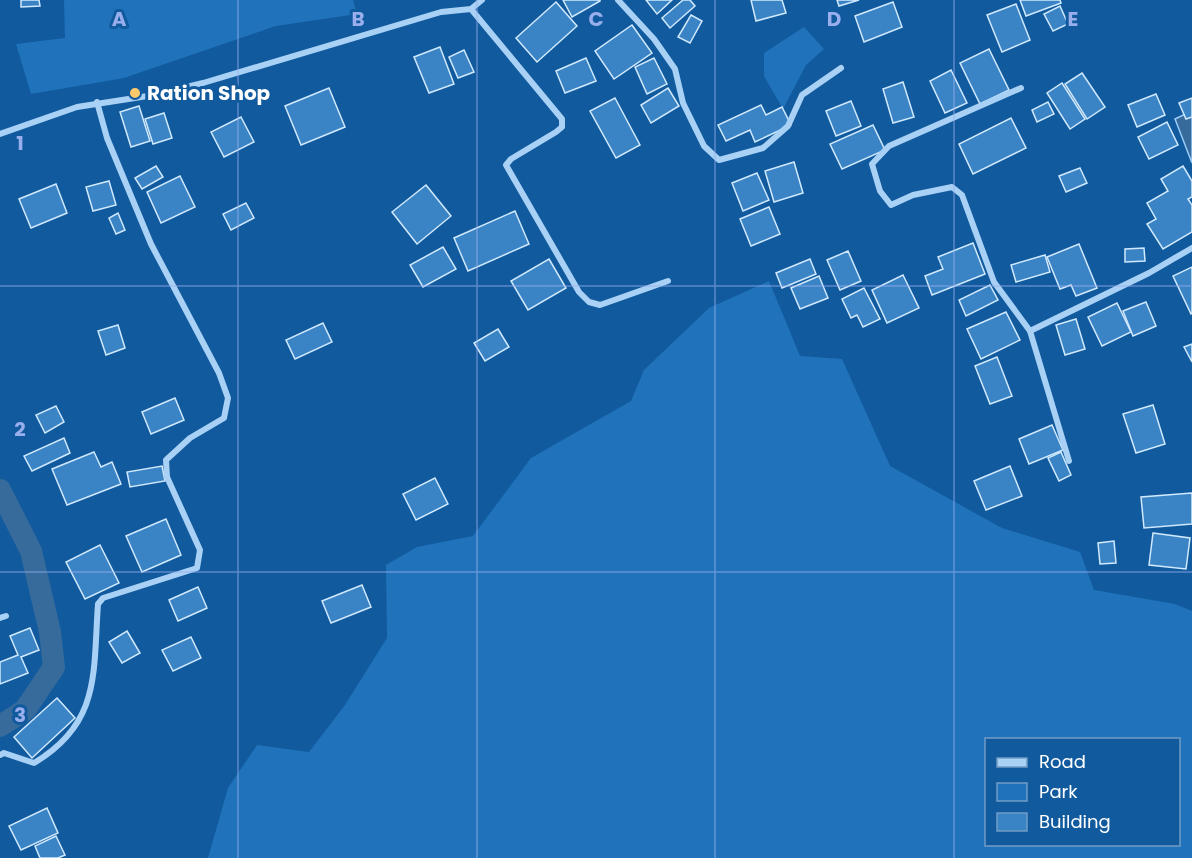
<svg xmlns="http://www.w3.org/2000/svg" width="1192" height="858" viewBox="0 0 1192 858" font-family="Poppins,sans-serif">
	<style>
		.green { fill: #2073bb; fill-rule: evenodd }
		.water { fill: #366b9c; stroke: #9acdf8; stroke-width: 1.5 }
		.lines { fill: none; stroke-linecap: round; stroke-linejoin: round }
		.canal { stroke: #366b9c; stroke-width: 22 }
		.building { fill: #3a84c5; stroke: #d0e9fe; stroke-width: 1.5 }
		.street { stroke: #a8d1f5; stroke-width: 6 }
		.grid { fill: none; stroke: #99afed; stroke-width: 1.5; stroke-opacity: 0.55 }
		.poi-dot { fill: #ffc86b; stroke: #115a9e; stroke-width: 2 }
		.labels { text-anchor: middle; stroke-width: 6; stroke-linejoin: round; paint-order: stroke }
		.poi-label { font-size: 20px; font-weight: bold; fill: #fff; stroke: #115a9e; text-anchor: start }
		.grid-label { font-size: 20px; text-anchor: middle; font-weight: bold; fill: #99afed; stroke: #115a9e; stroke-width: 6; stroke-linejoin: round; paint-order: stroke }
	</style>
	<rect width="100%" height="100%" fill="#115a9e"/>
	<g class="green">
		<polygon points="64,0 353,0 357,14 276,26 124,78 31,94 16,44 65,38"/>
		<polygon points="804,27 824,49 806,65 783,109 764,76 764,53"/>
		<path d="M769,281L800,356L842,359L890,466L1002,528L1080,552L1094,590L1175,604L1192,611V858H208L228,788L257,745L309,752L345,705L387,638L386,565L417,547L473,536L531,458L631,401L644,370L709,308ZM986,740H1178V844H986Z"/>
	</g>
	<polygon class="water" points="1192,111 1192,163 1175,119"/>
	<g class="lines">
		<polyline class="canal" points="0,490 31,551 50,632 54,667 25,710 0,726"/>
	</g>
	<g class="building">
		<polygon points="21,0 39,0 40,6 21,7"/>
		<polygon points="563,0 600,0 600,1 572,17"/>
		<polygon points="646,0 672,0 657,14"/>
		<polygon points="683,0 690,0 695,6 670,28 662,18"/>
		<polygon points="751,0 782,0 786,13 756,21"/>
		<polygon points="837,0 859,0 839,6"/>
		<polygon points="1020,0 1060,0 1061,3 1026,16"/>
		<polygon points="556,2 577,26 537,62 516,38"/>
		<polygon points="893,2 902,27 864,42 855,16"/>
		<polygon points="1016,4 1030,40 1002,52 987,15"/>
		<polygon points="1060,6 1068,24 1053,31 1044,14"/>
		<polygon points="691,15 702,21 690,43 678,37"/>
		<polygon points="632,25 652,53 614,79 595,51"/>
		<polygon points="440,47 454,84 429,93 414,57"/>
		<polygon points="989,49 1009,90 980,104 960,63"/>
		<polygon points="464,50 474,72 458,78 449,57"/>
		<polygon points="586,58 596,81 565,93 556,71"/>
		<polygon points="654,58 667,84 647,94 635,67"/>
		<polygon points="951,70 967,103 945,113 930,81"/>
		<polygon points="1082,73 1105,107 1087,119 1065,84"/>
		<polygon points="903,82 914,117 893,123 883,89"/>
		<polygon points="1062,83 1085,119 1070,129 1047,93"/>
		<polygon points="329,88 345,127 301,145 285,106"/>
		<polygon points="668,88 679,106 651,123 641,105"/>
		<polygon points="1156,94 1165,115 1137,127 1128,105"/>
		<polygon points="615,98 640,145 616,158 590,111"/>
		<polygon points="1192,98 1192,117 1186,119 1179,103"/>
		<polygon points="851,101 861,126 836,136 826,111"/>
		<polygon points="1048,102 1054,114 1037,122 1032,110"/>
		<polygon points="761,105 766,115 782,107 791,125 755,142 750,130 726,141 718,125"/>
		<polygon points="139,106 150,141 131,147 120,112"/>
		<polygon points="164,113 172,138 153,144 145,119"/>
		<polygon points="241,117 254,142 224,157 211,132"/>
		<polygon points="1011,118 1026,148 973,174 959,144"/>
		<polygon points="1167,122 1178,145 1149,159 1138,137"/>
		<polygon points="873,125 885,150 842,169 830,144"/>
		<polygon points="794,162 803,193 774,202 765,171"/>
		<polygon points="156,166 163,177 142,189 135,178"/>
		<polygon points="1183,166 1192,181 1192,197 1188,199 1192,205 1192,232 1163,249 1147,224 1156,219 1147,203 1168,191 1161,179"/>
		<polygon points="1080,168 1087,183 1066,192 1059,176"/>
		<polygon points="757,173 769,200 743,211 732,183"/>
		<polygon points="180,176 195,207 161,223 147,192"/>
		<polygon points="109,181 116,205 93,211 86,187"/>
		<polygon points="56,184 67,213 31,228 19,199"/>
		<polygon points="426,185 451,216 417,244 392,212"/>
		<polygon points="246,203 254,218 231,230 223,214"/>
		<polygon points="769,207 780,234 751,246 740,219"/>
		<polygon points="515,211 529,244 468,271 454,238"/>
		<polygon points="118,213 125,230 116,234 109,218"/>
		<polygon points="973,243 985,274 932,295 925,276 943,269 938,257"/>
		<polygon points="1079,244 1097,288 1076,296 1071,285 1060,289 1047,257"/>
		<polygon points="443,247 456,269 423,287 410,265"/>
		<polygon points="1144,248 1145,261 1125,262 1125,249"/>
		<polygon points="848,251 861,281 840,290 827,260"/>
		<polygon points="1045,255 1050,272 1016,282 1011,265"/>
		<polygon points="549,259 566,288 528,310 511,281"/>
		<polygon points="810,259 816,274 782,288 776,273"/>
		<polygon points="1192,267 1192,313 1191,314 1173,276"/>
		<polygon points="903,275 919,308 887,323 872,290"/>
		<polygon points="819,276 828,298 800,309 791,288"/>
		<polygon points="990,285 998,300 966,316 959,300"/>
		<polygon points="864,288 880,319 863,327 857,315 851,318 842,299"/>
		<polygon points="1146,302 1156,326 1133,336 1123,311"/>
		<polygon points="1117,303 1131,332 1102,346 1088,317"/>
		<polygon points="1006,312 1020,340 981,359 967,329"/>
		<polygon points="1076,319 1085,349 1065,355 1056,325"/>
		<polygon points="323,323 332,342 295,359 286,340"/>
		<polygon points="118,325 125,348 106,355 98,331"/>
		<polygon points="498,329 509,347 485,361 474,343"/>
		<polygon points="1192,344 1192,362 1184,347"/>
		<polygon points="997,357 1012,396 990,404 975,366"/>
		<polygon points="175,398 184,420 151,434 142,412"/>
		<polygon points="1153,405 1165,444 1136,453 1123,414"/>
		<polygon points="56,406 64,422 45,433 36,415"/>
		<polygon points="1052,425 1063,450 1029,464 1019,439"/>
		<polygon points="64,438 70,453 32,471 24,456"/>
		<polygon points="94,452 101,467 112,462 121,484 67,505 52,469"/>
		<polygon points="1061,452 1071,475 1059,481 1048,458"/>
		<polygon points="162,466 165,481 130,487 127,472"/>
		<polygon points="1010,466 1022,496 986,510 974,481"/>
		<polygon points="435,478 448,504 416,520 403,494"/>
		<polygon points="1192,493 1192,524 1144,528 1141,497"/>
		<polygon points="166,519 181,555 142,572 126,536"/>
		<polygon points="1153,533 1190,538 1186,569 1149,565"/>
		<polygon points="1114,541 1116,563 1100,564 1098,543"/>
		<polygon points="100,545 119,583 85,599 66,562"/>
		<polygon points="362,585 371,607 331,623 322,601"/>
		<polygon points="198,587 207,608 178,621 169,600"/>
		<polygon points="30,628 39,650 21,657 28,673 0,684 0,662 18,655 10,636"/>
		<polygon points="127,631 140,653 122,663 109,642"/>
		<polygon points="191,637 201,658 173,671 162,650"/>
		<polygon points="57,698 75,718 32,758 14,737"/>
		<polygon points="47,808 58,833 21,850 9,826"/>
		<polygon points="56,836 65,855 58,858 40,858 35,846"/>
	</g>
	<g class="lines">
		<g class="street">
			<polyline points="618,0 654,39 675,69 683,103 704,146 719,160 763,148 788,126 802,95 841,68"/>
			<polyline points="471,9 562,119 562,127 556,132 511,159 506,165 579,292 589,302 600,305 668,281"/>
			<polyline points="1021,88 889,146 872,164 880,191 891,205 913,195 952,187 962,195 994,282 1030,331 1069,461"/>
			<polyline points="0,134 77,107 154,95 203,83 441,12 471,9 482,0"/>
			<polyline points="1030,331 1149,273 1192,248"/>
			<polyline points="0,618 6,616"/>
			<path d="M0,755L4,753L34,763C101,723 93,673 98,604L103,598L197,568L200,550L167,477L166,460L190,438L224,418L228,398L219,373L151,244L107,138L97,102"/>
		</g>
	</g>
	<path class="grid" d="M238,0V858M477,0V858M715,0V858M954,0V858M0,286H1192M0,572H1192"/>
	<circle class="poi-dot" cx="135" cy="93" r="6"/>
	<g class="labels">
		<g class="poi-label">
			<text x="147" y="100">Ration Shop</text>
		</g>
	</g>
	<g class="grid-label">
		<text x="119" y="26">A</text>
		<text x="358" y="26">B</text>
		<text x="596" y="26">C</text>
		<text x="834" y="26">D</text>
		<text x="1073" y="26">E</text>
		<text x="20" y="150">1</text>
		<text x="20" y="436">2</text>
		<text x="20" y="722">3</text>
	</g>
	<rect x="985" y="738" width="195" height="108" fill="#115a9e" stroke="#709cc5" stroke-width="1.5"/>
	<rect x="997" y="758" width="30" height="9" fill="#a8d1f5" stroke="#709cc5" stroke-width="1.5"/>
	<text x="1039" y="768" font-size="18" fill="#ffffff">Road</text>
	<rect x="997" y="783" width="30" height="18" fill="#2073bb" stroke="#709cc5" stroke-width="1.5"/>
	<text x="1039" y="798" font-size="18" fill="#ffffff">Park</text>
	<rect x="997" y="813" width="30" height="18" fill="#3a84c5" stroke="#709cc5" stroke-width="1.5"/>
	<text x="1039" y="828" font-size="18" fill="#ffffff">Building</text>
</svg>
